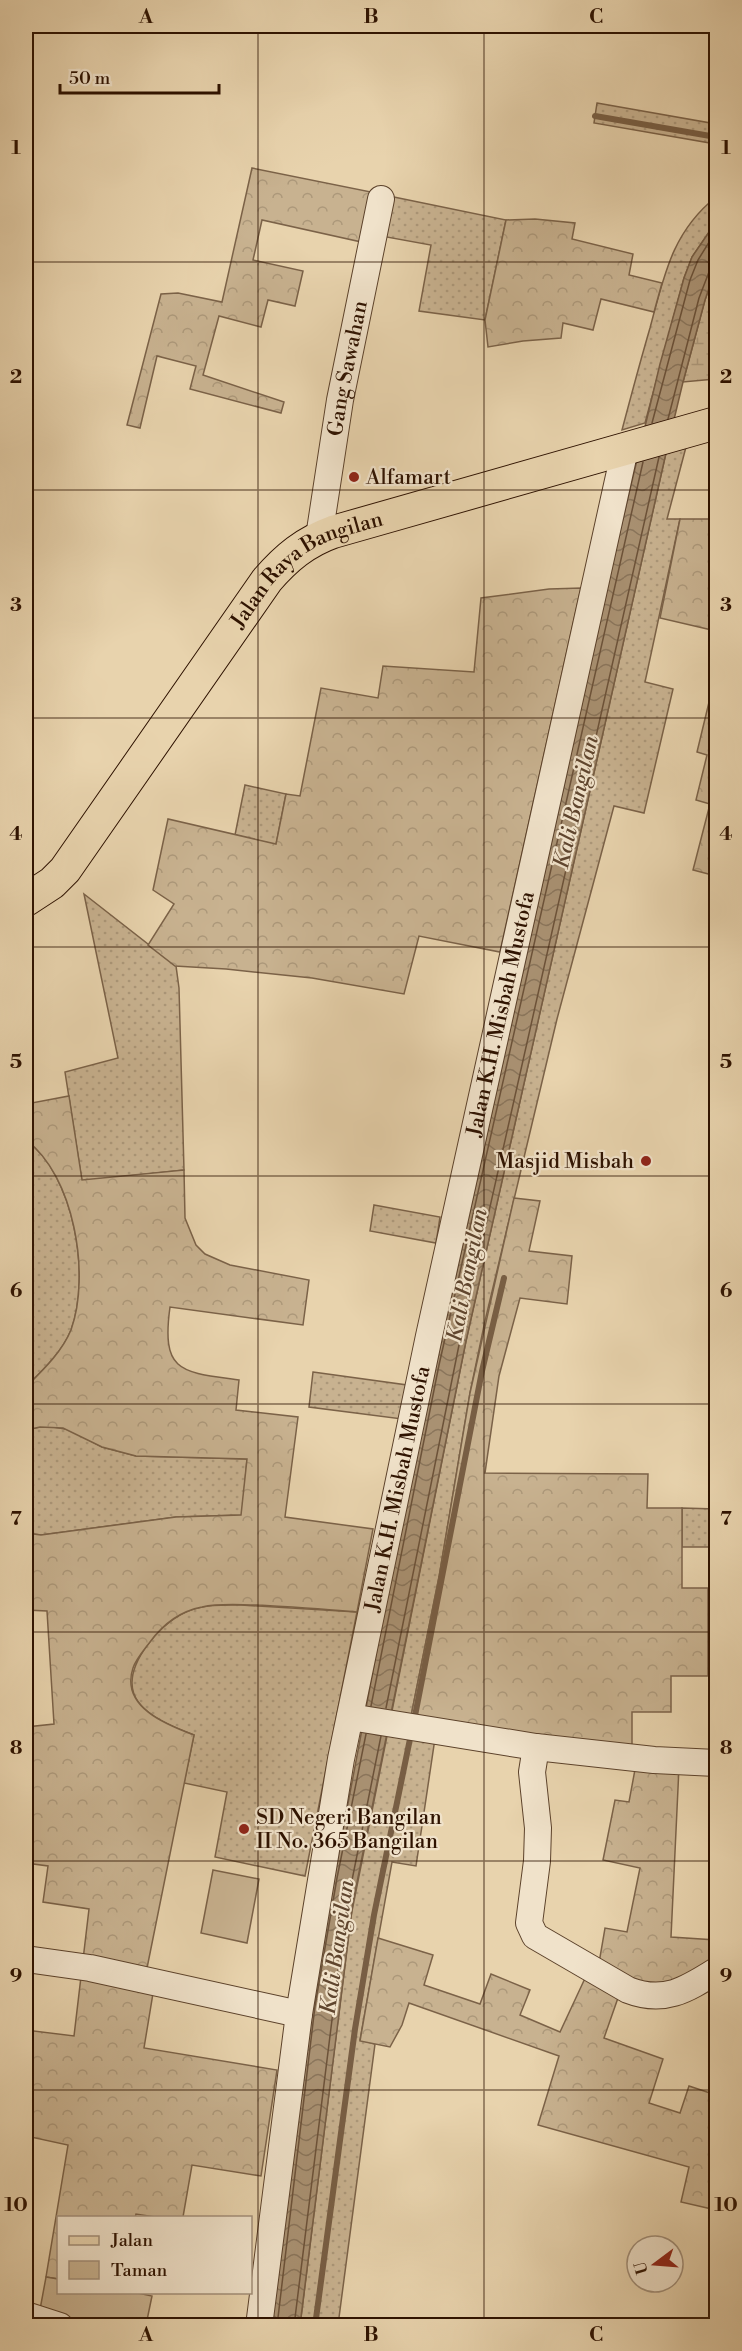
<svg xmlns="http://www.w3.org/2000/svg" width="742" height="2351" viewBox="0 0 742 2351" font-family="'Libre Bodoni',serif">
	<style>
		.grass { fill: url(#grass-dots); stroke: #7b6248; stroke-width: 1.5 }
		.forest { fill: url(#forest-crowns); stroke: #7b6248; stroke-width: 1.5 }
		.wetland { fill: url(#wetland-marsh); stroke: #7b6248; stroke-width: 1.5 }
		.green { fill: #c8b290; stroke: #7b6248; stroke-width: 1.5 }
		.water { fill: url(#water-waves); stroke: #785e44; stroke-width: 1.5 }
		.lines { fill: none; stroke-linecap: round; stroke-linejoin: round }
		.shore { stroke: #6c5239; stroke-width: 1.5 }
		.stream { stroke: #785e44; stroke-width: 6 }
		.minor-casing { stroke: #5c422b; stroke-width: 28 }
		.major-casing { stroke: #2e1200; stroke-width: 34 }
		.minor { stroke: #f0e2ca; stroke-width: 26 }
		.major { stroke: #e8d3ad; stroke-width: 32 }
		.grid { fill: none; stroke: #2e1200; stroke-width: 1.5; stroke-opacity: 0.55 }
		.poi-dot { fill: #8f2418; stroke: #f0e2ca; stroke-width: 2 }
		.labels { text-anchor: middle; stroke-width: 4.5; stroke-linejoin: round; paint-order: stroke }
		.street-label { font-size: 21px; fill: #2e1200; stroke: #f0e2ca }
		.poi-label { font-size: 21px; fill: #2e1200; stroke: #f0e2ca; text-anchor: start }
		.water-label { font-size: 22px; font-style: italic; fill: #5f452e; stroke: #f0e2ca }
		.neatline { fill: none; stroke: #2e1200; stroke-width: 2 }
		.grid-label { font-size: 20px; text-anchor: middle; font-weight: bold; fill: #2e1200 }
	</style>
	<defs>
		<pattern id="grass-dots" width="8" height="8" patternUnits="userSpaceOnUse" patternTransform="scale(1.5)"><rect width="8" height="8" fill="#c8b290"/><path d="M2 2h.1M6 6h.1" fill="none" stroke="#ac987a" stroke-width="1.8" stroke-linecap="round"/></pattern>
		<pattern id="forest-crowns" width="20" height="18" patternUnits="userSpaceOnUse" patternTransform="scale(1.5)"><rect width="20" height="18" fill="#c8b290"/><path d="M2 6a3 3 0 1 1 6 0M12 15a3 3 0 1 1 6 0" fill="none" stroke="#ac987a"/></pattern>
		<pattern id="wetland-marsh" width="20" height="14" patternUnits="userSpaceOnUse" patternTransform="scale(1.5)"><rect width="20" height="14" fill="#c8b290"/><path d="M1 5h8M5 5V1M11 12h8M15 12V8" fill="none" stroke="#ac987a"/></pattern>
		<pattern id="water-waves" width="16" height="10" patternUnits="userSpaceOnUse" patternTransform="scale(1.5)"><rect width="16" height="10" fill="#a99172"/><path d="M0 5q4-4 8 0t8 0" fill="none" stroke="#8a755b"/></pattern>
	</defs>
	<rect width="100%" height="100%" fill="#e8d3ad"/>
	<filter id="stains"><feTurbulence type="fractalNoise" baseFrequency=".00333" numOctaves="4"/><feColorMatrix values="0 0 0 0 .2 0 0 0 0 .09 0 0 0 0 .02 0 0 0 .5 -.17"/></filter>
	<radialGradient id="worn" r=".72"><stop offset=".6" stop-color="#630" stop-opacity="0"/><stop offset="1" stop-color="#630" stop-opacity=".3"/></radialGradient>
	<g class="grass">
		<polygon points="597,103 716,124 716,144 594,123"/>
		<polygon points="389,196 506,220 485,320 419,311 431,245 381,236"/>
		<path d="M716,197V222L692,257L684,278L645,423L622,430C631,396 640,362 650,328C664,276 672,232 716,197Z"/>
		<polygon points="686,447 667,519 680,519 645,682 673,689 644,813 614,806 557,1019 485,1321 470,1393 439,1577 410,1721 437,1725 416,1866 392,1862 360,2040 375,2044 338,2325 300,2326 351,1916 466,1341 666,453"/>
		<polygon points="245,785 286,794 276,845 235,835"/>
		<polygon points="84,894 176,966 179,988 184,1170 82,1181 65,1072 118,1058"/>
		<path d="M26,1140C74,1175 91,1275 71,1330C62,1352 43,1370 26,1387Z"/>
		<polygon points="374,1205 440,1217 436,1243 370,1231"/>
		<polygon points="313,1372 407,1385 402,1419 309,1407"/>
		<polygon points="40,1427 53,1427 71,1430 102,1447 136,1456 247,1459 242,1515 176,1517 41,1535 26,1533 26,1430"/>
		<polygon points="682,1508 716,1509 716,1547 682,1547"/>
		<path d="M241,1605L357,1612L305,1876L215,1857L227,1792L184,1783L194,1735C147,1717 109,1697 148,1644C159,1630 174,1616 191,1610C207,1604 225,1605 241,1605Z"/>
	</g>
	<g class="forest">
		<polygon points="252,168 376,193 366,243 262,220 253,260 303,271 295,306 268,300 261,327 219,316 203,375 284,402 281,413 190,389 196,366 157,356 140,428 127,425 161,294 178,293 222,302"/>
		<polygon points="535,219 575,223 572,239 633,254 629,275 662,283 654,312 601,299 593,330 563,323 561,338 523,341 488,347 485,320 506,220"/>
		<polygon points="680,519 716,519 716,631 660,618"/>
		<polygon points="581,588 500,952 419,936 404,994 312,978 226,969 175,966 148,945 174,904 153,890 168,819 276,844 286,794 300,796 321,688 378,698 383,666 474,672 481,598 549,589"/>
		<polygon points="710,698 716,700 716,876 693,870 710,804 696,800 707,755 697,752"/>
		<path d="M69,1096L82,1180L184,1170L185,1218L196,1245L205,1254L230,1265L309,1280L303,1325L170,1307C161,1373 181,1372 239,1380L236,1410L298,1417L285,1517L373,1529L357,1612C324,1609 290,1607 257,1605C239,1605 220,1603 202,1607C181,1611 163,1624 150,1642C144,1650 136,1659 133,1668C120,1707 167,1725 194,1735L146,1973L156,1975L144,2048L277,2070L261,2176L192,2165L183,2217H155L136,2214L135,2218H58V2279L46,2277L68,2145L26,2136V2030L74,2036L89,1909L43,1902L48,1866L26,1863V1727L54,1724L47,1611L26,1610V1533L41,1535L176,1517L241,1515L247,1459L136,1456L102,1447L63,1428L40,1427L26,1430V1387C43,1370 62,1352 71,1330C91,1275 74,1175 26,1140V1104Z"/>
		<polygon points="514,1198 540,1201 529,1251 572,1256 567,1304 520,1298 499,1376 485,1473 648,1474 647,1508 682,1508 682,1588 708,1588 708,1676 671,1676 671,1712 632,1712 632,1753 410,1721 439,1577 470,1393"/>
		<polygon points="636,1764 679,1767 671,1937 716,1940 716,1959 664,1986 642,1985 599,1963 605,1928 627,1932 640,1868 603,1860 615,1800 629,1802"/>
		<polygon points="378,1938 433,1955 424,1985 480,2004 491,1974 530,1990 520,2015 560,2032 587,1974 619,1995 604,2038 663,2059 649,2103 680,2113 689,2086 710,2093 716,2069 716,2210 681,2202 689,2167 538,2125 559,2056 409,2003 402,2025 390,2047 360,2041"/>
	</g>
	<polygon class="wetland" points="716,268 715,379 683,382 705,300"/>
	<g class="green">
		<polygon points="213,1870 259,1879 247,1943 201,1933"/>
		<polygon points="46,2277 58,2279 58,2292 133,2292 152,2296 146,2325 87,2325 39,2315"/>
	</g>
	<polygon class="water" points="716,222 716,268 705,300 683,382 666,453 466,1341 353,1902 300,2325 271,2326 310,2005 399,1533 620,531 660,364 684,278 692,257"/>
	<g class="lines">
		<g class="shore">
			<polyline points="668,419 699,298 709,272 716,269"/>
			<polyline points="652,423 690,280 698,260 716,231"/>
			<polyline points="371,1706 439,1365 643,462"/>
			<polyline points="386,1708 460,1340 659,457"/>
			<polyline points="277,2326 315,2006 337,1878 366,1734"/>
			<polyline points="294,2326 345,1915 381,1736"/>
		</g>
		<g class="stream">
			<polyline points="595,116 716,137"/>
			<polyline points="414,1721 482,1371 504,1278"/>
			<polyline points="315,2326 355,2029 374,1915 411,1734"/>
		</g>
		<g class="minor-casing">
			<g id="minor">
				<path id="s1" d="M319,537L340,400L381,199"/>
				<polyline points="350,1717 536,1747 654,1760 716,1763"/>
				<path d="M536,1747L532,1772L538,1828L537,1861L529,1923L535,1936L628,1990C664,2004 686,1990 716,1971"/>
				<polyline points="26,1959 90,1968 299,2014"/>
				<polyline points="26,2315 60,2326"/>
				<path id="s2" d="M259,2326L299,2014L341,1759L429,1336L625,449"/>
			</g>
		</g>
		<g class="major-casing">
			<g id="major">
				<path id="s3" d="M26,900L52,883L65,870L267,580C286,558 305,542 333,532L716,423"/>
			</g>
		</g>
		<use href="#minor" class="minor"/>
		<use href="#major" class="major"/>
	</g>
	<path class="grid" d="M258,26V2326M484,26V2326M26,262H716M26,490H716M26,718H716M26,947H716M26,1176H716M26,1404H716M26,1632H716M26,1861H716M26,2090H716"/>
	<g class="poi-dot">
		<circle cx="354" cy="477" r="6"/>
		<circle cx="646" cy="1161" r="6"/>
		<circle cx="244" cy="1829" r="6"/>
	</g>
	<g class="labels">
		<g class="street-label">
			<text dy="7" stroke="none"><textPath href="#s1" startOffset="171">Gang Sawahan</textPath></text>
			<text dy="7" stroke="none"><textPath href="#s3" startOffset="442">Jalan Raya Bangilan</textPath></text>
			<text dy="7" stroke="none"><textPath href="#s2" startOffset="1335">Jalan K.H. Misbah Mustofa</textPath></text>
			<text dy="7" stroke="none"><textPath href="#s2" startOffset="849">Jalan K.H. Misbah Mustofa</textPath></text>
		</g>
		<g class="poi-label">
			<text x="366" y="484">Alfamart</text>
			<text x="634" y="1168" text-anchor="end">Masjid Misbah</text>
			<text x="256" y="1824">SD Negeri Bangilan<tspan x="256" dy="24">II No. 365 Bangilan</tspan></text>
		</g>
		<g class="water-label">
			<text transform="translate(575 802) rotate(-77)" y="8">Kali Bangilan</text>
			<text transform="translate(466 1275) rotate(-79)" y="8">Kali Bangilan</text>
			<text transform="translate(336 1947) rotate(-82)" y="8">Kali Bangilan</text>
		</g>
	</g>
	<rect width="742" height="2351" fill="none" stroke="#e8d3ad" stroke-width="66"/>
	<rect x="57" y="2216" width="195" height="78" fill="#f0e2ca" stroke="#a28f79" stroke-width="1.5"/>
	<rect x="69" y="2236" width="30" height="9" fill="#e8d3ad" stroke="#a28f79" stroke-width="1.5"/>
	<text x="111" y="2246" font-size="18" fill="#2e1200">Jalan</text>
	<rect x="69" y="2261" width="30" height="18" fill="#c8b290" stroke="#a28f79" stroke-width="1.5"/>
	<text x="111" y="2276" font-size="18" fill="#2e1200">Taman</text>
	<g transform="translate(655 2264) rotate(254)"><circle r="28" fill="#f0e2ca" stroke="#a28f79" stroke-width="1.5"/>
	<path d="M0-4.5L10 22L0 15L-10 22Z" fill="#8f2418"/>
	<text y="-9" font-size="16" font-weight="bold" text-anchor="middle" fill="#2e1200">U</text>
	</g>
	<path d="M60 84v9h159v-9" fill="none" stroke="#2e1200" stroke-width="3"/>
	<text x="69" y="84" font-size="18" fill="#2e1200" stroke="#f0e2ca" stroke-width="4.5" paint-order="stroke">50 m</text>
	<rect x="33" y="33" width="676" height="2285" class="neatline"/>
	<g class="grid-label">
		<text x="146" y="23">A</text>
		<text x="371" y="23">B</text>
		<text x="596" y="23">C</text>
		<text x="16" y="154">1</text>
		<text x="726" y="154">1</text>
		<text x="16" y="383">2</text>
		<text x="726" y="383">2</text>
		<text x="16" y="611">3</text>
		<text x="726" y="611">3</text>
		<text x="16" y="840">4</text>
		<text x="726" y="840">4</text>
		<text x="16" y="1068">5</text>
		<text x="726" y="1068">5</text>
		<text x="16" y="1297">6</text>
		<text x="726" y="1297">6</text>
		<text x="16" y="1525">7</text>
		<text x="726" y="1525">7</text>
		<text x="16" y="1754">8</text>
		<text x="726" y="1754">8</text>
		<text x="16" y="1982">9</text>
		<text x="726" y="1982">9</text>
		<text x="16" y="2211">10</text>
		<text x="726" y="2211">10</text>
		<text x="146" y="2341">A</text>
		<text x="371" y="2341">B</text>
		<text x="596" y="2341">C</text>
	</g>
	<rect width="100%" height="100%" filter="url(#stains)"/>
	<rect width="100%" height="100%" fill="url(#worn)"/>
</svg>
